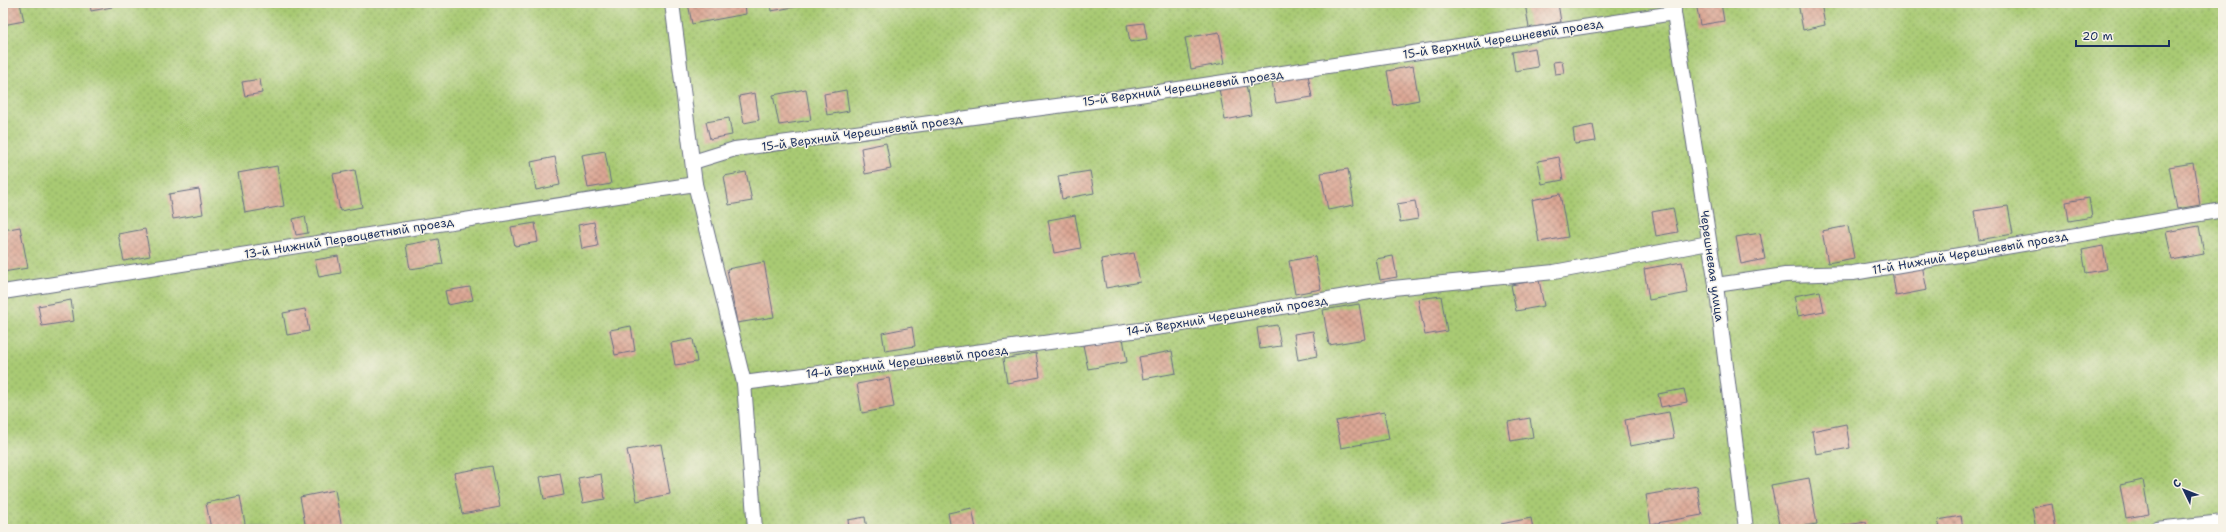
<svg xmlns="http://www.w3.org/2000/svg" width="2226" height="532" viewBox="0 0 2226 532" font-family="'Shantell Sans',sans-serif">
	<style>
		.grass { fill: url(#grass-dots); stroke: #627c68 }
		.building { fill: url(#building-cross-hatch) }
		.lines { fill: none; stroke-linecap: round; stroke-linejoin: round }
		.service-casing { stroke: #676d83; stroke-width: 16 }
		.service { stroke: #fff; stroke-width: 14 }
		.labels { text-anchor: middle; stroke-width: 3; stroke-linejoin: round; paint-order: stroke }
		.street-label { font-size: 12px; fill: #1b2f5e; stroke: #f7f3e8 }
	</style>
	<defs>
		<pattern id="grass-dots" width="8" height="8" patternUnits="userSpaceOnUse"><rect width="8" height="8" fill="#a9ca73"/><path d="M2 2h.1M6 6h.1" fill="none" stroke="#89a462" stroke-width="1.8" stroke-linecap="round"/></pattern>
		<pattern id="building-cross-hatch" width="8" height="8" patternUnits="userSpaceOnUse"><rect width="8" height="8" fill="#dca794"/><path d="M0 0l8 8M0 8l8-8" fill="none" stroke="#b2887c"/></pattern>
	</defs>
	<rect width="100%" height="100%" fill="#f7f3e8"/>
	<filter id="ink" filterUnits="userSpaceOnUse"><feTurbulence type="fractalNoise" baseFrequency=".025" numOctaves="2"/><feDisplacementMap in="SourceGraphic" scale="8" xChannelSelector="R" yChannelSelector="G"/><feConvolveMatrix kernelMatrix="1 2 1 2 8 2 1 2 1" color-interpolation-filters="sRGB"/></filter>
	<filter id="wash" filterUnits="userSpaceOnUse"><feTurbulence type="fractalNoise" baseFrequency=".012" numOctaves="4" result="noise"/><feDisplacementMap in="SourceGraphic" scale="16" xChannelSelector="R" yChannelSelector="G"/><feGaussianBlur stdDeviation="0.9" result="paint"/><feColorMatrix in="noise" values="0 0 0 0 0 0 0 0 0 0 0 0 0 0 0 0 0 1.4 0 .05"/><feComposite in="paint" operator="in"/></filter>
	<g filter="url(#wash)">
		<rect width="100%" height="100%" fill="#f4e1c7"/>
		<rect class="grass" x="3" y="3" width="2220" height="526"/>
		<g id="blocks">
			<g class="building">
				<polygon points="13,3 20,3 24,21 3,25 3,5"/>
				<polygon points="90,3 111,3 112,7 91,11"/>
				<polygon points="688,3 745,3 746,14 692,24"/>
				<polygon points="770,3 800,3 800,6 771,11"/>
				<polygon points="1525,3 1558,3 1561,22 1529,28"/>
				<polygon points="1696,3 1721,3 1724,21 1700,25"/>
				<polygon points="1798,3 1821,3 1825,25 1803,30"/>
				<polygon points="1889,3 1901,3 1901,4 1890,6"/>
				<polygon points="1144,23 1147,39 1130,42 1127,25"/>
				<polygon points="1219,32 1225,63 1191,69 1185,38"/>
				<polygon points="1535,48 1538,67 1515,71 1512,52"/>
				<polygon points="1562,61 1564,73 1555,74 1553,62"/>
				<polygon points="1413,66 1419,100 1393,105 1387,71"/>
				<polygon points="1308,75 1312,97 1276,103 1272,82"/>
				<polygon points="260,79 262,93 245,96 242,82"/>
				<polygon points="1246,84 1251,115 1225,120 1219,89"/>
				<polygon points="806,89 811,120 779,125 773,95"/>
				<polygon points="846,90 849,111 827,115 824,94"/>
				<polygon points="755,93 759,120 744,123 739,96"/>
				<polygon points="729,118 732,135 710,139 706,122"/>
				<polygon points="1593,125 1596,141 1575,144 1573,129"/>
				<polygon points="886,143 891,169 865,174 861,148"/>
				<polygon points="605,151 611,184 588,188 582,155"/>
				<polygon points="555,157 560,185 536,190 531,162"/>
				<polygon points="1559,157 1563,180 1542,184 1538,161"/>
				<polygon points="2193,163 2200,205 2177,209 2169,167"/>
				<polygon points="277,166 284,206 245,213 238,173"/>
				<polygon points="1348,169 1354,205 1328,210 1321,173"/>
				<polygon points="355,170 362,207 340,211 333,174"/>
				<polygon points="1090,171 1094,193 1062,199 1058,176"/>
				<polygon points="746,172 752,201 729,205 724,176"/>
				<polygon points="199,189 203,214 173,219 169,194"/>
				<polygon points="1560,194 1568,237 1539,242 1532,200"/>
				<polygon points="2089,198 2092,217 2069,221 2066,202"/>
				<polygon points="1415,201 1418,219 1400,222 1397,204"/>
				<polygon points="2008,206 2013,234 1979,240 1974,211"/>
				<polygon points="1673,208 1678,232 1656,236 1652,212"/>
				<polygon points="1075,215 1081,248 1054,253 1048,220"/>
				<polygon points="305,216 308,233 296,235 293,219"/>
				<polygon points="594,222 598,246 582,249 578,225"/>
				<polygon points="535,223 538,242 515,246 511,227"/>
				<polygon points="1848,226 1854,258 1828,263 1822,231"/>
				<polygon points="2199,226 2204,254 2172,260 2166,232"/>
				<polygon points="20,227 28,268 3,272 3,230"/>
				<polygon points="145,229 150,256 124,261 118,234"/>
				<polygon points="1760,233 1765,259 1741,264 1736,237"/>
				<polygon points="438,239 443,264 410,269 406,245"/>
				<polygon points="2103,246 2107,269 2086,273 2082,250"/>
				<polygon points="1134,253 1140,282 1106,288 1101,259"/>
				<polygon points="338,256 341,273 319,277 315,260"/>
				<polygon points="1315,256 1321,289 1295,294 1289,261"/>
				<polygon points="1393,256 1397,277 1380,280 1376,259"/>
				<polygon points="764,262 774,317 737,323 727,269"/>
				<polygon points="1682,262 1688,293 1649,300 1644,269"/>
				<polygon points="1922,265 1927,290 1896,296 1892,271"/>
				<polygon points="1539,280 1544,306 1516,311 1511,285"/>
				<polygon points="470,287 473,300 448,305 445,291"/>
				<polygon points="1820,291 1824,311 1798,316 1794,296"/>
				<polygon points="1441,296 1447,331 1425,335 1418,299"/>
				<polygon points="71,300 74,321 42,326 38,306"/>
				<polygon points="1359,304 1365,339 1329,345 1323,310"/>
				<polygon points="305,309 309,331 287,335 283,313"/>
				<polygon points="1277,325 1281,346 1260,349 1257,328"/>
				<polygon points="631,326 635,351 615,355 610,330"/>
				<polygon points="912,327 915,346 885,351 882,333"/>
				<polygon points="1313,331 1317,356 1298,360 1294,334"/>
				<polygon points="1123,338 1127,362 1088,369 1083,345"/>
				<polygon points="693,339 697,362 675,365 671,343"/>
				<polygon points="1172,351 1176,373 1143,379 1139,357"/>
				<polygon points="1036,353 1040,377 1007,383 1003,359"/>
				<polygon points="889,378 894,407 862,413 857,384"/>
				<polygon points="1684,389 1687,402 1661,407 1658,394"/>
				<polygon points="1384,412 1389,439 1341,448 1336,421"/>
				<polygon points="1669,412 1674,438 1630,446 1625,420"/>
				<polygon points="1530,418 1533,437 1511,441 1508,422"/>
				<polygon points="1846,424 1850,448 1816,454 1812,431"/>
				<polygon points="661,444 670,494 637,501 627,450"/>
				<polygon points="492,466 500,507 462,514 454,473"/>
				<polygon points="560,473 564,495 544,499 540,477"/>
				<polygon points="601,474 605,499 583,503 578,478"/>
				<polygon points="1809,478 1817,524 1780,529 1771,485"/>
				<polygon points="2143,480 2149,514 2126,518 2120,485"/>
				<polygon points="1697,486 1702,515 1651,524 1646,495"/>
				<polygon points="335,490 342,529 306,529 300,497"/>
				<polygon points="240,496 246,529 211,529 206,503"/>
				<polygon points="2052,504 2056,529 2036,529 2032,508"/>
				<polygon points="972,508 976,529 951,529 948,513"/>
				<polygon points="1961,516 1963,529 1940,529 1938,520"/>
				<polygon points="865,517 867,529 849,529 848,520"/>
				<polygon points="1531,518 1533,529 1502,529 1501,524"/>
				<polygon points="1866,522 1867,529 1841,529 1841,526"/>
			</g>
		</g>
	</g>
	<g filter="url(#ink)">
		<use href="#blocks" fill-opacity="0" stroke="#676d83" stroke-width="1"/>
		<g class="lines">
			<g class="service-casing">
				<g id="service">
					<polyline points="672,3 695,184 744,383 755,529"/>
					<polyline points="1674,3 1674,13 1716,285 1746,529"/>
					<polyline points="693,162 735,149 1139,95 1674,13"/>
					<polyline points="1716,285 1785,275 1853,273 2223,210"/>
					<polyline points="3,292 695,184"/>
					<polyline points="744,383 1170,326 1393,288 1554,272 1709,243"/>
					<polyline points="2156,529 2223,522"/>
				</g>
			</g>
			<use href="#service" class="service"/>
		</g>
	</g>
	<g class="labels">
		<g class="street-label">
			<text transform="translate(1503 39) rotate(-9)" y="4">15-й Верхний Черешневый проезд</text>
			<text transform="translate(1183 88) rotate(-8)" y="4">15-й Верхний Черешневый проезд</text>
			<text transform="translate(862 133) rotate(-8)" y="4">15-й Верхний Черешневый проезд</text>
			<text transform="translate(349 238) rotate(-9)" y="4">13-й Нижний Первоцветный проезд</text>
			<text transform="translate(1970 253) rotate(-10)" y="4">11-й Нижний Черешневый проезд</text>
			<text transform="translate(1712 266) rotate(82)" y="4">Черешневая улица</text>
			<text transform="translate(1227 316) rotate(-9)" y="4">14-й Верхний Черешневый проезд</text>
			<text transform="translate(907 362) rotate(-7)" y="4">14-й Верхний Черешневый проезд</text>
		</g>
	</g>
	<rect width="2226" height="532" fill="none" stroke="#f7f3e8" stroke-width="16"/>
	<g transform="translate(2184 490) rotate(313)" stroke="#f7f3e8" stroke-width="3" paint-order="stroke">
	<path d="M0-3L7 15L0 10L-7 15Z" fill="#1b2f5e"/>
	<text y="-6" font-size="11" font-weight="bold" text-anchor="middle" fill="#1b2f5e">С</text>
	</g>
	<path d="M2076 40v6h93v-6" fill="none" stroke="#1b2f5e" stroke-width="2"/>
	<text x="2082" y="40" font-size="12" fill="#1b2f5e" stroke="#f7f3e8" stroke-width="3" paint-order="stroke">20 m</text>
</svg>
